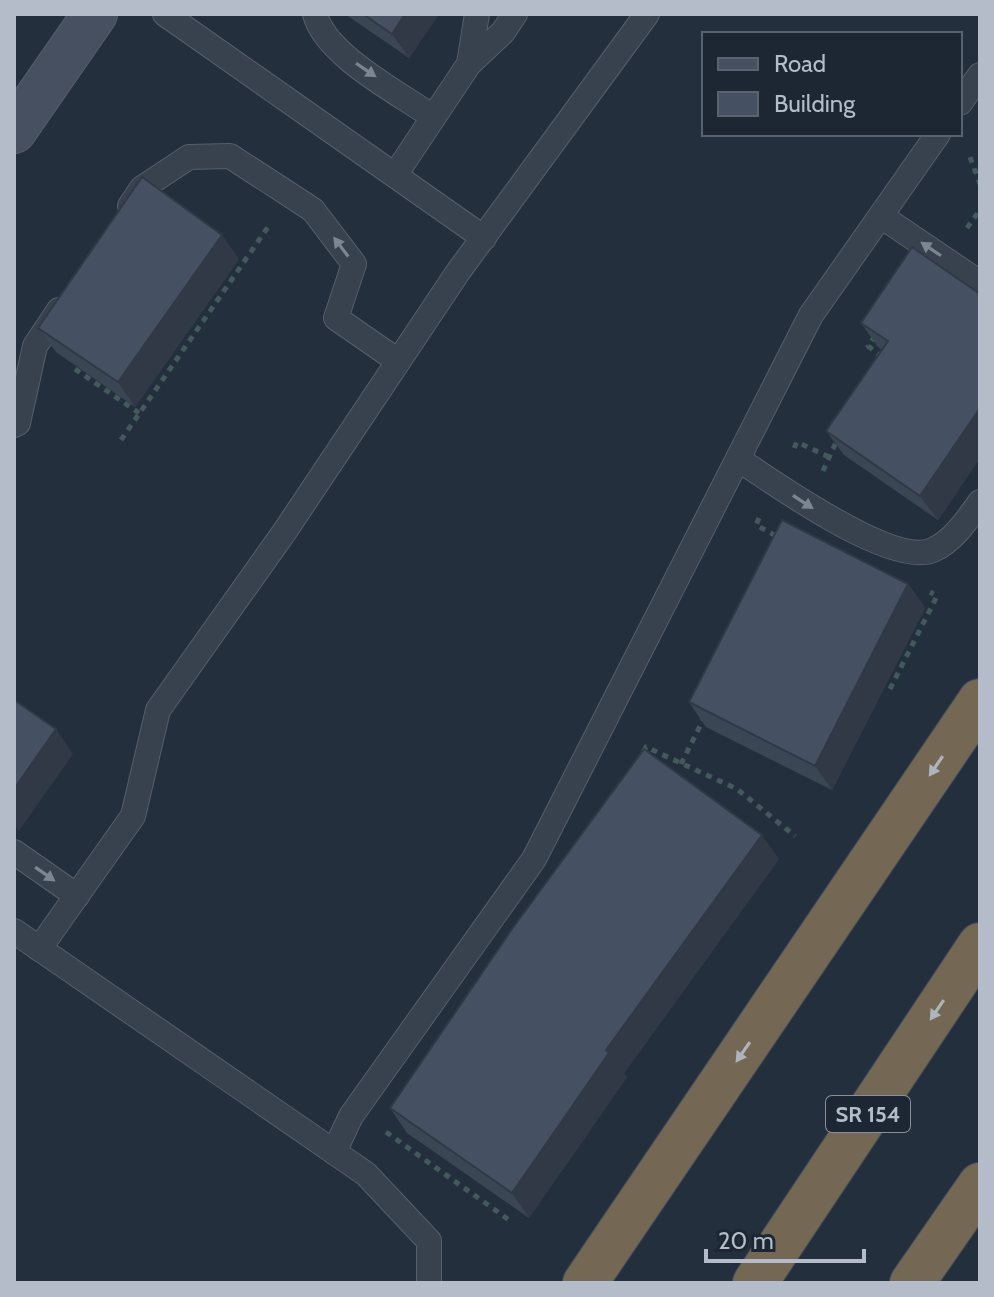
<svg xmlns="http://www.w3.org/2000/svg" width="994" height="1297" viewBox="0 0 994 1297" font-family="Cabin,sans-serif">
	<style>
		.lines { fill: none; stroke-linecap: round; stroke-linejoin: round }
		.service-casing { stroke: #565f6c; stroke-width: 26 }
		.secondary-casing { stroke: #565f6c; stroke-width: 46 }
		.motorway-casing { stroke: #434c59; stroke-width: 46 }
		.path { stroke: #44595c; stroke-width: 5; stroke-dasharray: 6 6; stroke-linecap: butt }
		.service { stroke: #38414e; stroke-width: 24 }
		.secondary { stroke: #465061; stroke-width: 44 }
		.motorway { stroke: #746855; stroke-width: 44 }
		.wall { fill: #3b4654 }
		.shaded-wall { fill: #303945 }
		.building { fill: #455162; stroke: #303945; stroke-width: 2 }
		.oneway { fill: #7c8592 }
		.oneway2 { fill: #aeb4bd }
		.labels { text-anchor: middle; stroke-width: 8; stroke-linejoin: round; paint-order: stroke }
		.shield { fill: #1d2633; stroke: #878f9c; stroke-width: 2 }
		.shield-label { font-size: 22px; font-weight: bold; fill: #b4bcc9 }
	</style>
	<rect width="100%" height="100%" fill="#242f3e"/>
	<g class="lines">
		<g class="service-casing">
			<g id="service">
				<polyline points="165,14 484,238"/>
				<path d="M315,14C325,55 399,93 433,117"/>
				<polyline points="469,64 477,14"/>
				<polyline points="960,103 980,75"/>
				<polyline points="395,175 469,64 503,32 515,14"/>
				<polyline points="130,206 142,188 189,157 230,156 313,210 354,264 336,318 398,361"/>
				<polyline points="881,216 980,283"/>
				<polyline points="14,425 18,423 35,346 59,310"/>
				<path d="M738,459C774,483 893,568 933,550C953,541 968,519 980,502"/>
				<polyline points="14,852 77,896"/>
				<polyline points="14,931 366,1174 429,1241 429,1283"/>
				<polyline points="39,949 133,816 158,710 285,531 458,272 647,14"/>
				<polyline points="334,1152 351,1116 534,859 811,315 938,134"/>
			</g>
		</g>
		<g class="secondary-casing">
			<polyline id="secondary" points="14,131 95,14"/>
		</g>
		<g class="motorway-casing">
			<g id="motorway">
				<polyline points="585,1283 980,701"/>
				<polyline points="755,1283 980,945"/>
				<polyline points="912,1283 980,1185"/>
			</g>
		</g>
		<g class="path">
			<polyline points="970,157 980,184"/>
			<polyline points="967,228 980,210"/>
			<polyline points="875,336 868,346 882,357"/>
			<polyline points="75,369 139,413"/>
			<polyline points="121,440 268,227"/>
			<polyline points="794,448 797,442 829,457"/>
			<polyline points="823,471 837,440"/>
			<polyline points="759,518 756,525 778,537"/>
			<polyline points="890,689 937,596 930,592"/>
			<polyline points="643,752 646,747 737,789 795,836"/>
			<polyline points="681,764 704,718"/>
			<polyline points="386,1132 509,1220"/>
		</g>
		<use href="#service" class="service"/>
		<use href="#secondary" class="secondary"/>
		<use href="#motorway" class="motorway"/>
	</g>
	<g class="wall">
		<polygon points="345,14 439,14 409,58"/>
		<polygon points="239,259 135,407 56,352 38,328"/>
		<polygon points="980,294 980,458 938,520 844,455 826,431 882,350 878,347 861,323"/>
		<polygon points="908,584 925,608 832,790 706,727 689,702"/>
		<polygon points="779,859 624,1073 627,1077 529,1218 407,1133 390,1108"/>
	</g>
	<g class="shaded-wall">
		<polygon points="405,14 439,14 409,58 392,34"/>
		<polygon points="222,235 239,259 135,407 118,382"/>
		<polygon points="980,408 980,458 938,520 920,496"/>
		<polygon points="908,584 925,608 832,790 815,766"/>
		<polygon points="56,729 73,754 19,831 14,824 14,789"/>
		<polygon points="762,835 779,859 624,1073 627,1077 529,1218 512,1193 606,1050"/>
	</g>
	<g class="building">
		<polygon points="363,14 405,14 392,34"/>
		<polygon points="142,177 222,235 118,382 38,328"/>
		<polygon points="912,247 980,294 980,408 920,496 826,431 888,341 861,323"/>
		<polygon points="782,520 908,584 815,766 689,702"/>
		<polygon points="14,700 56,729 14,789"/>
		<polygon points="644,749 762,835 606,1050 609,1053 512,1193 390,1108 512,929"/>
	</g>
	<defs><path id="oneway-solid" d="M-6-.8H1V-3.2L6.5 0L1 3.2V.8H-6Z" transform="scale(2)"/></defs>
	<g class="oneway">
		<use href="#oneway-solid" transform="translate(366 70) rotate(34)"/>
		<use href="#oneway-solid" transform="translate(341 247) rotate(-127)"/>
		<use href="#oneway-solid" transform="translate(931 249) rotate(-146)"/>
		<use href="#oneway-solid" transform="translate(803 502) rotate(33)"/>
		<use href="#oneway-solid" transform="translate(45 874) rotate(35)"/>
	</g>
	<g class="oneway2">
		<use href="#oneway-solid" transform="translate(936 766) rotate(124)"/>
		<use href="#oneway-solid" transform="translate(937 1010) rotate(124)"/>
		<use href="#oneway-solid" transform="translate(743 1052) rotate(125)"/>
	</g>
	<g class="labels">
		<rect class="shield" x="826" y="1096" width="84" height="36" rx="6"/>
		<g class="shield-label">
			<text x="868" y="1122">SR 154</text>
		</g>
	</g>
	<rect width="994" height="1297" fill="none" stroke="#b4bcc9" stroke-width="32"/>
	<rect x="702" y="32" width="260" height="104" fill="#1d2633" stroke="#59626f" stroke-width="2"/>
	<rect x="718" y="58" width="40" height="12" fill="#465061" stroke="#59626f" stroke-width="2"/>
	<text x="774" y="72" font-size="24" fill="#b4bcc9">Road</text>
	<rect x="718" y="92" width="40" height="24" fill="#455162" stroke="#59626f" stroke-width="2"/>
	<text x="774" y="112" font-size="24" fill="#b4bcc9">Building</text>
	<path d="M706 1249v12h158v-12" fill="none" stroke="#b4bcc9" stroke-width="4"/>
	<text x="718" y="1249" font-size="24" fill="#b4bcc9" stroke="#1d2633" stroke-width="6" paint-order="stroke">20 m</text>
</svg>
